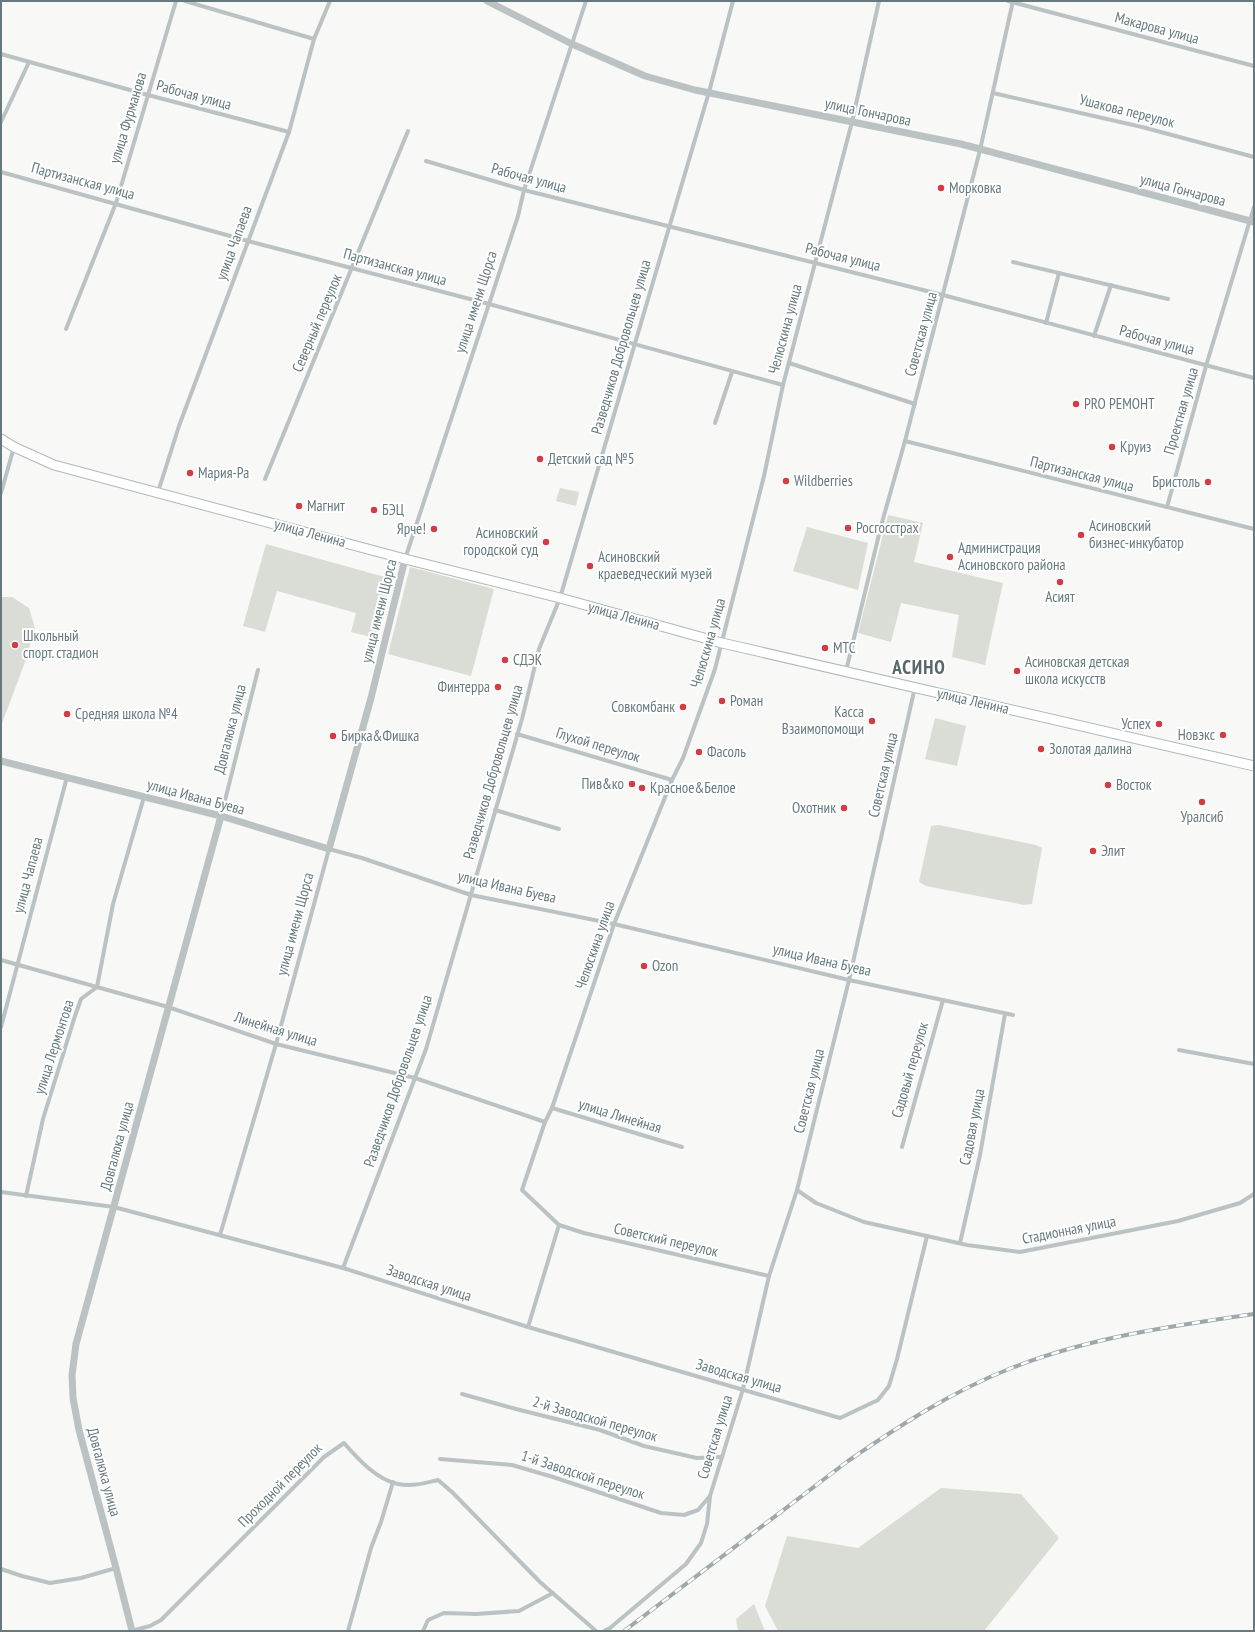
<svg xmlns="http://www.w3.org/2000/svg" width="1255" height="1632" viewBox="0 0 1255 1632" font-family="'PT Sans Narrow',sans-serif">
	<style>
		.green { fill: #daddd6 }
		.lines { fill: none; stroke-linecap: round; stroke-linejoin: round }
		.secondary-casing { stroke: #b0b8ba; stroke-width: 11 }
		.minor { stroke: #bbc2c3; stroke-width: 4 }
		.tertiary { stroke: #bbc2c3; stroke-width: 7 }
		.secondary { stroke: #fff; stroke-width: 9 }
		.rail-casing { stroke: #9ea8aa; stroke-width: 4 }
		.rail { stroke: #fff; stroke-width: 2.5; stroke-dasharray: 8; stroke-linecap: butt }
		.poi-dot { fill: #d23d45; stroke: #fff; stroke-width: 1.5 }
		.labels { text-anchor: middle; stroke-width: 4; stroke-linejoin: round; paint-order: stroke }
		.street-label { font-size: 15px; fill: #667a7e; stroke: #fff }
		.poi-label { font-size: 15px; fill: #667a7e; stroke: #fff; text-anchor: start }
		.district-label { font-size: 19px; font-weight: bold; letter-spacing: 1px; fill: #58676a; stroke: #fff }
	</style>
	<rect width="100%" height="100%" fill="#f8f8f6"/>
	<g class="green">
		<polygon points="560,488 579,492 576,506 556,501"/>
		<polygon points="888,515 923,523 914,562 1003,583 985,665 952,657 959,615 901,603 891,642 858,633"/>
		<polygon points="807,527 868,543 858,590 793,571"/>
		<polygon points="266,544 392,579 375,638 351,632 356,613 277,591 265,632 243,626"/>
		<polygon points="410,567 494,589 471,676 388,654"/>
		<polygon points="1,597 12,597 29,608 35,628 25,662 1,726"/>
		<polygon points="935,718 966,726 957,766 925,759"/>
		<polygon points="939,825 1036,845 1042,848 1032,904 1024,905 926,886 919,882 931,826"/>
		<polygon points="941,1488 1021,1494 1059,1538 984,1631 778,1631 765,1606 787,1536 858,1548"/>
		<polygon points="754,1604 765,1631 738,1631 736,1619"/>
	</g>
	<g class="lines">
		<g class="secondary-casing">
			<polyline id="secondary" points="1,439 14,447 54,465 405,559 560,598 722,643 1254,766"/>
		</g>
		<g class="minor">
			<polyline points="185,1 314,39"/>
			<polyline points="1008,1 1254,66"/>
			<polyline points="1,54 148,95 289,132"/>
			<polyline points="993,93 1142,127 1254,157"/>
			<polyline points="1,122 29,62"/>
			<polyline points="426,161 524,190 943,295 1254,378"/>
			<polyline points="1,172 248,241 489,304 783,385"/>
			<polyline points="1013,262 1168,299"/>
			<polyline points="1046,323 1059,273"/>
			<polyline points="66,329 116,203 176,1"/>
			<polyline points="1094,336 1111,285"/>
			<polyline points="789,363 915,404"/>
			<polyline points="715,423 732,372"/>
			<polyline points="905,441 1254,529"/>
			<polyline points="265,479 408,131"/>
			<polyline points="158,492 179,426 289,132 314,39 330,1"/>
			<polyline points="1,493 14,447"/>
			<polyline points="1167,507 1206,366 1254,207"/>
			<polyline points="405,559 518,216 524,190 586,1"/>
			<polyline points="846,671 881,526 905,441 980,150 1013,1"/>
			<polyline points="517,734 672,780"/>
			<polyline points="495,810 559,829"/>
			<polyline points="221,816 258,670"/>
			<polyline points="1,960 168,1007 276,1044 415,1078 545,1122"/>
			<polyline points="1,1027 67,777"/>
			<polyline points="1179,1050 1254,1064"/>
			<polyline points="552,1108 682,1147"/>
			<polyline points="902,1147 943,1000"/>
			<polyline points="797,1190 816,1203 864,1222 967,1245 1020,1252 1178,1221 1240,1203 1254,1194"/>
			<polyline points="1,1192 114,1207 343,1268 528,1327 840,1418 878,1400 889,1386 897,1359 927,1236"/>
			<polyline points="26,1196 43,1119 75,1016 81,999 97,987 113,904 144,797"/>
			<polyline points="559,1225 584,1233 769,1276"/>
			<polyline points="220,1235 276,1044 329,849 362,858 471,895 614,924 849,980 1013,1015"/>
			<polyline points="960,1243 980,1155 1005,1014"/>
			<polyline points="343,1268 426,1049 522,719 539,649 560,598 709,92 733,1"/>
			<polyline points="528,1327 559,1225 522,1190 545,1122 552,1108 614,924 672,780 683,758 715,669 764,476 783,385 852,122 879,1"/>
			<polyline points="462,1394 516,1409 600,1430 644,1446 697,1458 722,1457"/>
			<polyline points="440,1459 512,1465 553,1477 661,1513 684,1515 698,1510 710,1496"/>
			<polyline points="1,1569 22,1576 50,1583 81,1578 116,1568"/>
			<path d="M131,1631L150,1626L161,1620L324,1457L344,1443C358,1459 377,1480 398,1484C412,1487 425,1483 438,1480L452,1492L540,1582L596,1631"/>
			<polyline points="348,1631 371,1548 381,1522 393,1482"/>
			<polyline points="423,1631 428,1620 444,1613 476,1614 519,1611 553,1593"/>
			<polyline points="604,1631 610,1628 686,1564 701,1543 707,1524 710,1496 743,1389 769,1276 797,1190 849,980 915,687"/>
		</g>
		<g class="tertiary">
			<polyline points="487,1 572,44 645,76 695,90 961,144 1254,222"/>
			<polyline points="1,761 221,816 329,849 371,698 405,559"/>
			<polyline points="132,1631 116,1568 79,1430 73,1398 72,1375 76,1344 221,816"/>
		</g>
		<use href="#secondary" class="secondary"/>
		<g class="rail-casing">
			<path id="rail" d="M624,1631L848,1461C899,1426 951,1392 1009,1369C1087,1338 1171,1326 1254,1314"/>
		</g>
		<use href="#rail" class="rail"/>
	</g>
	<g class="poi-dot">
		<circle cx="941" cy="188" r="4"/>
		<circle cx="1076" cy="404" r="4"/>
		<circle cx="1112" cy="447" r="4"/>
		<circle cx="540" cy="459" r="4"/>
		<circle cx="190" cy="473" r="4"/>
		<circle cx="786" cy="481" r="4"/>
		<circle cx="1208" cy="482" r="4"/>
		<circle cx="299" cy="506" r="4"/>
		<circle cx="374" cy="510" r="4"/>
		<circle cx="848" cy="528" r="4"/>
		<circle cx="434" cy="529" r="4"/>
		<circle cx="1081" cy="535" r="4"/>
		<circle cx="546" cy="542" r="4"/>
		<circle cx="950" cy="557" r="4"/>
		<circle cx="590" cy="566" r="4"/>
		<circle cx="1060" cy="582" r="4"/>
		<circle cx="15" cy="645" r="4"/>
		<circle cx="825" cy="648" r="4"/>
		<circle cx="505" cy="660" r="4"/>
		<circle cx="1017" cy="671" r="4"/>
		<circle cx="498" cy="687" r="4"/>
		<circle cx="722" cy="701" r="4"/>
		<circle cx="683" cy="707" r="4"/>
		<circle cx="67" cy="714" r="4"/>
		<circle cx="872" cy="721" r="4"/>
		<circle cx="1159" cy="724" r="4"/>
		<circle cx="1223" cy="735" r="4"/>
		<circle cx="333" cy="736" r="4"/>
		<circle cx="1041" cy="749" r="4"/>
		<circle cx="699" cy="752" r="4"/>
		<circle cx="632" cy="784" r="4"/>
		<circle cx="1108" cy="785" r="4"/>
		<circle cx="642" cy="788" r="4"/>
		<circle cx="1202" cy="802" r="4"/>
		<circle cx="844" cy="808" r="4"/>
		<circle cx="1093" cy="851" r="4"/>
		<circle cx="644" cy="966" r="4"/>
	</g>
	<g class="labels">
		<g class="street-label">
			<text transform="translate(1157 28) rotate(15)" y="5">Макарова улица</text>
			<text transform="translate(194 95) rotate(15)" y="5">Рабочая улица</text>
			<text transform="translate(1127 111) rotate(14)" y="5">Ушакова переулок</text>
			<text transform="translate(868 112) rotate(12)" y="5">улица Гончарова</text>
			<text transform="translate(128 118) rotate(-73)" y="5">улица Фурманова</text>
			<text transform="translate(529 178) rotate(15)" y="5">Рабочая улица</text>
			<text transform="translate(83 181) rotate(15)" y="5">Партизанская улица</text>
			<text transform="translate(1183 190) rotate(15)" y="5">улица Гончарова</text>
			<text transform="translate(234 243) rotate(-70)" y="5">улица Чапаева</text>
			<text transform="translate(843 257) rotate(14)" y="5">Рабочая улица</text>
			<text transform="translate(395 267) rotate(15)" y="5">Партизанская улица</text>
			<text transform="translate(476 302) rotate(-72)" y="5">улица имени Щорса</text>
			<text transform="translate(317 323) rotate(-67)" y="5">Северный переулок</text>
			<text transform="translate(785 329) rotate(-75)" y="5">Челюскина улица</text>
			<text transform="translate(921 334) rotate(-75)" y="5">Советская улица</text>
			<text transform="translate(1157 340) rotate(15)" y="5">Рабочая улица</text>
			<text transform="translate(621 347) rotate(-74)" y="5">Разведчиков Добровольцев улица</text>
			<text transform="translate(1181 411) rotate(-74)" y="5">Проектная улица</text>
			<text transform="translate(1082 474) rotate(14)" y="5">Партизанская улица</text>
			<text transform="translate(310 533) rotate(15)" y="5">улица Ленина</text>
			<text transform="translate(379 611) rotate(-76)" y="5">улица имени Щорса</text>
			<text transform="translate(624 616) rotate(15)" y="5">улица Ленина</text>
			<text transform="translate(708 643) rotate(-74)" y="5">Челюскина улица</text>
			<text transform="translate(973 701) rotate(13)" y="5">улица Ленина</text>
			<text transform="translate(230 729) rotate(-76)" y="5">Довгалюка улица</text>
			<text transform="translate(598 745) rotate(17)" y="5">Глухой переулок</text>
			<text transform="translate(493 772) rotate(-74)" y="5">Разведчиков Добровольцев улица</text>
			<text transform="translate(883 775) rotate(-77)" y="5">Советская улица</text>
			<text transform="translate(196 797) rotate(15)" y="5">улица Ивана Буева</text>
			<text transform="translate(28 875) rotate(-75)" y="5">улица Чапаева</text>
			<text transform="translate(507 887) rotate(13)" y="5">улица Ивана Буева</text>
			<text transform="translate(295 924) rotate(-75)" y="5">улица имени Щорса</text>
			<text transform="translate(595 945) rotate(-71)" y="5">Челюскина улица</text>
			<text transform="translate(822 960) rotate(13)" y="5">улица Ивана Буева</text>
			<text transform="translate(276 1029) rotate(17)" y="5">Линейная улица</text>
			<text transform="translate(54 1047) rotate(-72)" y="5">улица Лермонтова</text>
			<text transform="translate(910 1070) rotate(-74)" y="5">Садовый переулок</text>
			<text transform="translate(398 1081) rotate(-71)" y="5">Разведчиков Добровольцев улица</text>
			<text transform="translate(809 1091) rotate(-76)" y="5">Советская улица</text>
			<text transform="translate(620 1116) rotate(17)" y="5">улица Линейная</text>
			<text transform="translate(972 1127) rotate(-79)" y="5">Садовая улица</text>
			<text transform="translate(117 1146) rotate(-75)" y="5">Довгалюка улица</text>
			<text transform="translate(1069 1230) rotate(-11)" y="5">Стадионная улица</text>
			<text transform="translate(666 1240) rotate(13)" y="5">Советский переулок</text>
			<text transform="translate(429 1283) rotate(18)" y="5">Заводская улица</text>
			<text transform="translate(739 1376) rotate(16)" y="5">Заводская улица</text>
			<text transform="translate(595 1419) rotate(16)" y="5">2-й Заводской переулок</text>
			<text transform="translate(715 1437) rotate(-73)" y="5">Советская улица</text>
			<text transform="translate(104 1472) rotate(75)" y="5">Довгалюка улица</text>
			<text transform="translate(583 1475) rotate(18)" y="5">1-й Заводской переулок</text>
			<text transform="translate(280 1485) rotate(-45)" y="5">Проходной переулок</text>
		</g>
		<g class="poi-label">
			<text x="949" y="193">Морковка</text>
			<text x="1084" y="409">PRO РЕМОНТ</text>
			<text x="1120" y="452">Круиз</text>
			<text x="548" y="464">Детский сад №5</text>
			<text x="198" y="478">Мария-Ра</text>
			<text x="794" y="486">Wildberries</text>
			<text x="1200" y="487" text-anchor="end">Бристоль</text>
			<text x="307" y="511">Магнит</text>
			<text x="382" y="515">БЭЦ</text>
			<text x="1089" y="531">Асиновский<tspan x="1089" dy="17">бизнес-инкубатор</tspan></text>
			<text x="856" y="533">Росгосстрах</text>
			<text x="426" y="534" text-anchor="end">Ярче!</text>
			<text x="538" y="538" text-anchor="end">Асиновский<tspan x="538" dy="17">городской суд</tspan></text>
			<text x="958" y="553">Администрация<tspan x="958" dy="17">Асиновского района</tspan></text>
			<text x="598" y="562">Асиновский<tspan x="598" dy="17">краеведческий музей</tspan></text>
			<text x="1060" y="602" text-anchor="middle">Асият</text>
			<text x="23" y="641">Школьный<tspan x="23" dy="17">спорт. стадион</tspan></text>
			<text x="833" y="653">МТС</text>
			<text x="513" y="665">СДЭК</text>
			<text x="1025" y="667">Асиновская детская<tspan x="1025" dy="17">школа искусств</tspan></text>
			<text x="490" y="692" text-anchor="end">Финтерра</text>
			<text x="730" y="706">Роман</text>
			<text x="675" y="712" text-anchor="end">Совкомбанк</text>
			<text x="864" y="717" text-anchor="end">Касса<tspan x="864" dy="17">Взаимопомощи</tspan></text>
			<text x="75" y="719">Средняя школа №4</text>
			<text x="1151" y="729" text-anchor="end">Успех</text>
			<text x="1215" y="740" text-anchor="end">Новэкс</text>
			<text x="341" y="741">Бирка&amp;Фишка</text>
			<text x="1049" y="754">Золотая далина</text>
			<text x="707" y="757">Фасоль</text>
			<text x="624" y="789" text-anchor="end">Пив&amp;ко</text>
			<text x="1116" y="790">Восток</text>
			<text x="650" y="793">Красное&amp;Белое</text>
			<text x="836" y="813" text-anchor="end">Охотник</text>
			<text x="1202" y="822" text-anchor="middle">Уралсиб</text>
			<text x="1101" y="856">Элит</text>
			<text x="652" y="971">Ozon</text>
		</g>
		<g class="district-label">
			<text x="919" y="674">АСИНО</text>
		</g>
	</g>
	<rect width="1255" height="1632" fill="none" stroke="#667a7e" stroke-width="4"/>
</svg>
